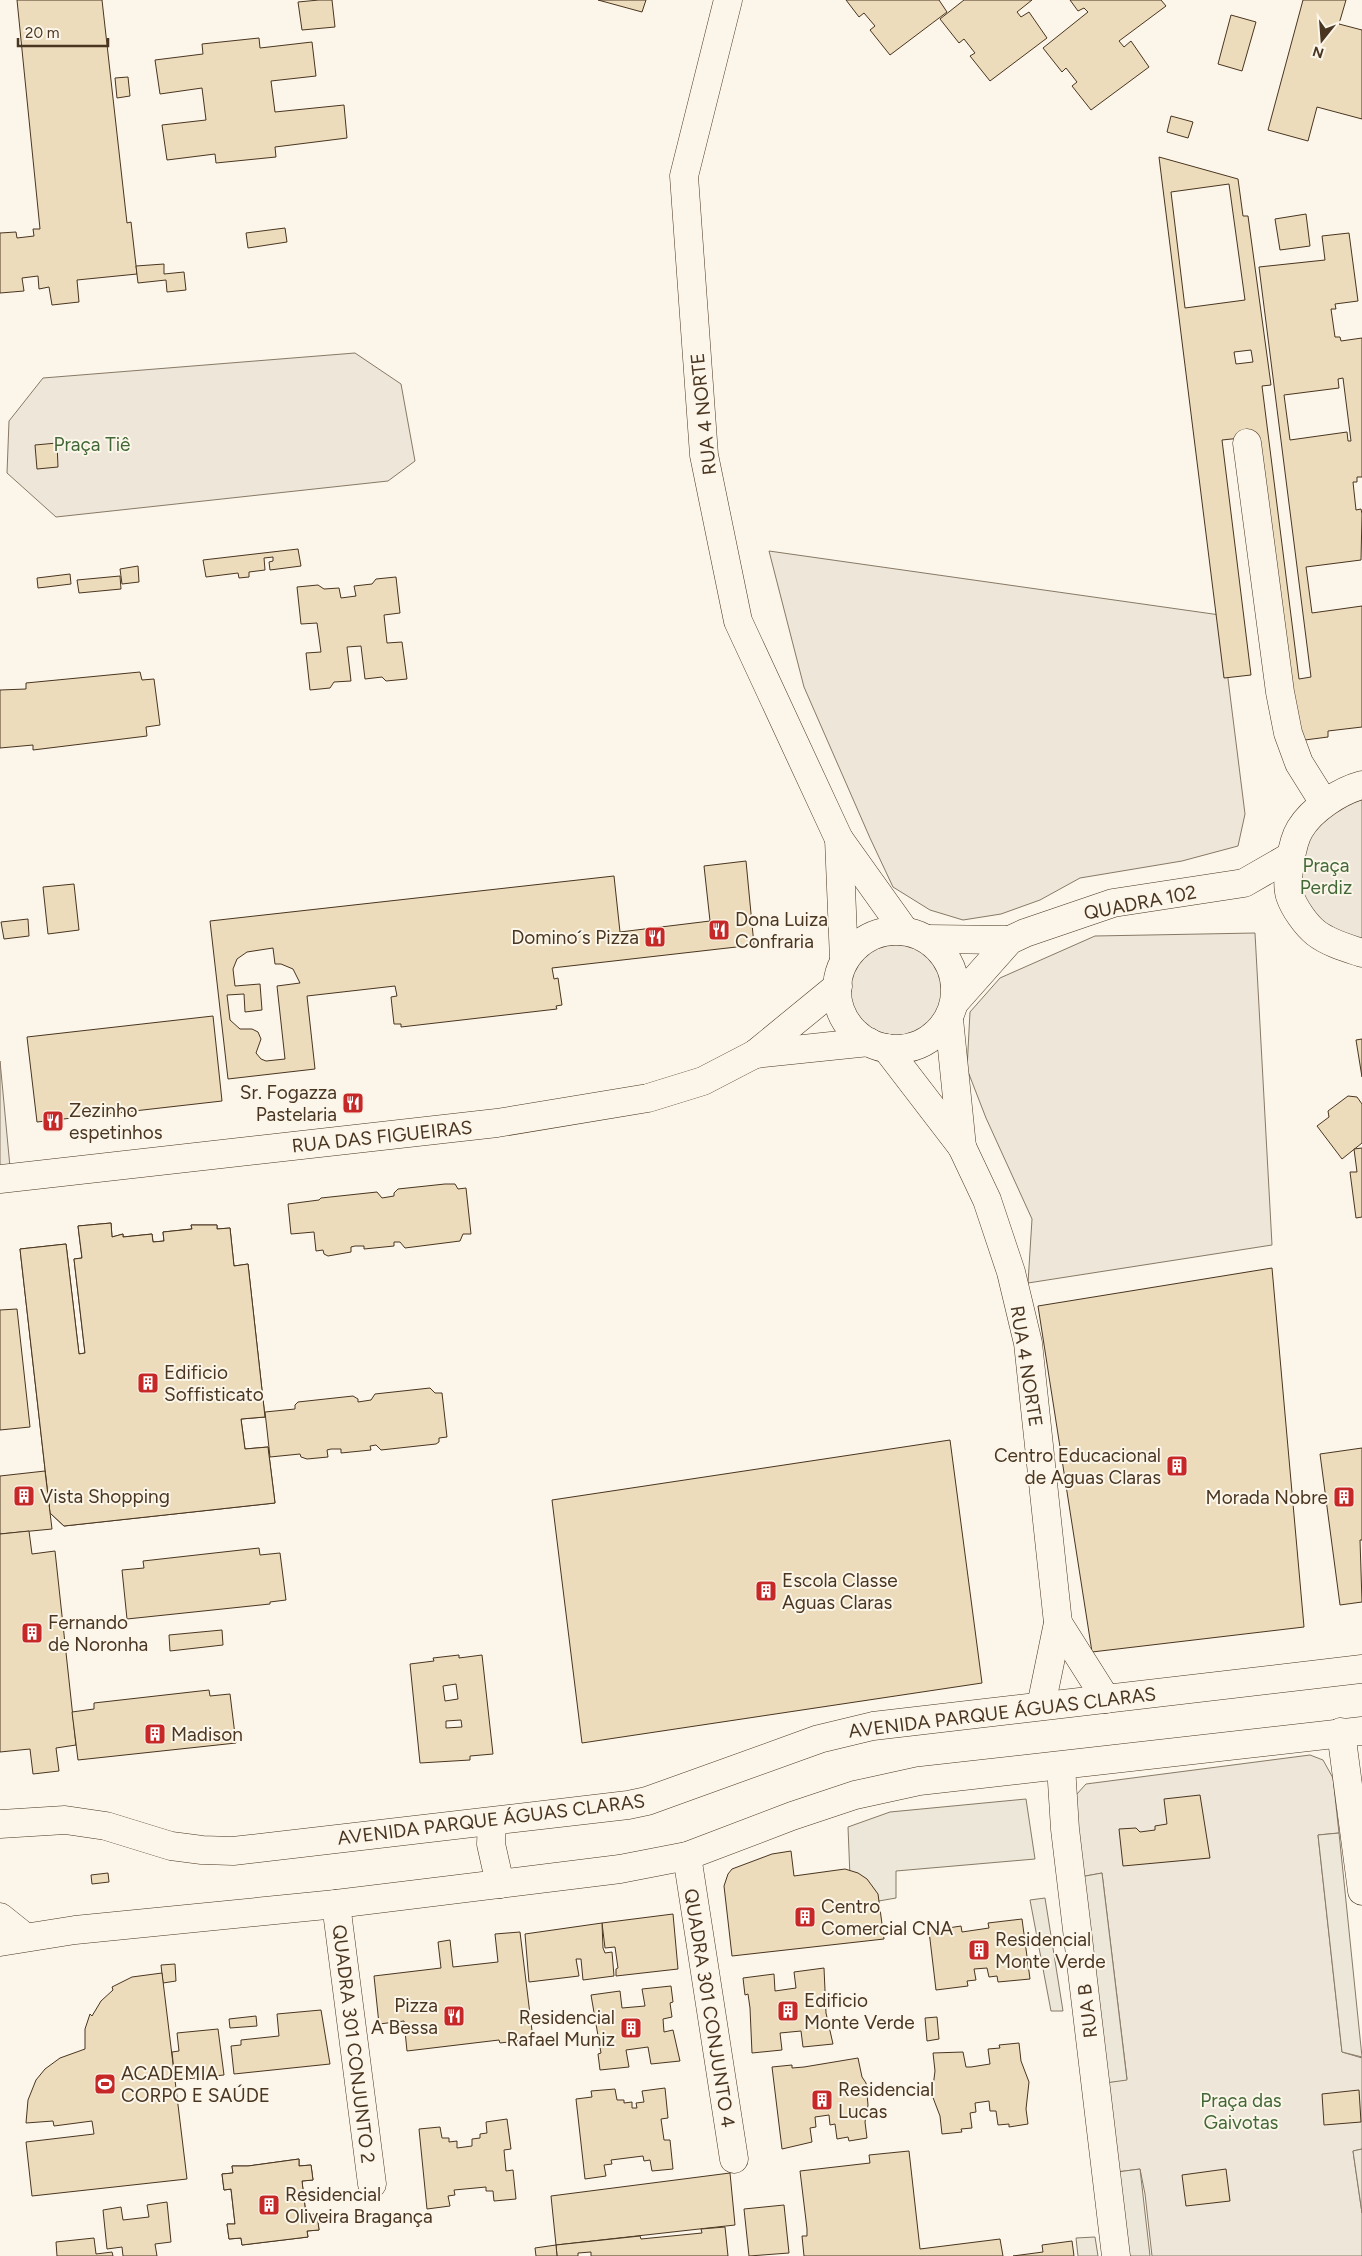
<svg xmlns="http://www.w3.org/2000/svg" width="1362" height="2256" viewBox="0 0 1362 2256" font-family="Figtree,sans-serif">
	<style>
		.green { fill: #ede6d9; stroke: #887966 }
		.parking { fill: #ede7d9; stroke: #887966 }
		.building { fill: #ecdcbc; stroke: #4a3520; fill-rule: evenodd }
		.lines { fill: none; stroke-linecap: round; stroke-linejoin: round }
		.minor-casing { stroke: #4a3520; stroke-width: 29 }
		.minor { stroke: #fbf6e9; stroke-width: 28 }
		.labels { text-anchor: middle; stroke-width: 4; stroke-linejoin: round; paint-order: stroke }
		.street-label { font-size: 19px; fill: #4a3520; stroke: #fbf6e9 }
		.park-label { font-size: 19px; fill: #436837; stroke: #fbf6e9 }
		.poi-label { font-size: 19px; fill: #4a3520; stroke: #fbf6e9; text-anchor: start }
	</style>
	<rect width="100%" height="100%" fill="#fbf6e9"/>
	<g class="green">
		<polygon points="355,353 401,384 415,461 388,481 56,517 7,473 9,421 43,378"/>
		<polygon points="769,551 1220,615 1245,814 1238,846 1182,861 1080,878 1040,900 1001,914 963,920 930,910 893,887 870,838 804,687"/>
		<polygon points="1362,785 1362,953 1316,933 1291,856 1300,828"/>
		<polygon points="891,930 942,951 951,967 956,984 937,1033 922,1043 905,1049 886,1048 854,1032 843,1017 837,998 838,979 844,960 856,945 873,935"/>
		<polygon points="1255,933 1272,1245 1028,1283 1032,1219 986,1118 967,1069 970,1012 1000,978 1095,936"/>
		<polygon points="1310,1755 1323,1760 1333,1778 1339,1833 1318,1835 1342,2052 1362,2058 1362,2149 1353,2151 1362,2213 1362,2256 1152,2256 1145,2194 1140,2169 1117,2172 1105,2083 1127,2079 1102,1873 1080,1877 1076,1795 1086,1784"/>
	</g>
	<g class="parking">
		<polygon points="0,1061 10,1167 0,1168"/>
		<polygon points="1026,1799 1035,1859 896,1871 896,1898 873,1902 850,1877 848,1827 890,1812"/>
		<polygon points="1339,1833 1362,2057 1342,2052 1318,1835"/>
		<polygon points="1102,1873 1127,2080 1105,2083 1080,1877"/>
		<polygon points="1045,1898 1063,2011 1051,2011 1030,1900"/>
		<polygon points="1362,2149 1362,2213 1353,2151"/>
		<polygon points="1140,2169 1150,2256 1127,2256 1117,2172"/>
		<polygon points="1095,2237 1098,2256 1078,2256 1076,2238"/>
	</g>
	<g class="building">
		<polygon points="17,0 102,0 127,223 131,222 137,274 77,280 79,302 52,305 49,287 39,289 38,276 22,278 24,291 0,293 0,233 16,232 17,238 34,236 33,229 40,229"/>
		<polygon points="319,0 332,0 335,27 302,30 298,2"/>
		<polygon points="598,0 646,0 642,12"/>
		<polygon points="846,0 939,0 947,12 890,55 870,30 875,26 864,13 859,17"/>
		<polygon points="964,0 1032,0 1017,12 1021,17 1029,12 1047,38 990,81 970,56 975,53 964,39 959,43 940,19"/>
		<polygon points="1070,0 1161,0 1166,6 1119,41 1124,47 1131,41 1149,67 1091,110 1072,86 1077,82 1066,68 1062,72 1043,48 1088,12 1084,8 1078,11"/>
		<polygon points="1303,0 1346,0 1339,24 1362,30 1362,119 1317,107 1308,141 1268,130"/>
		<polygon points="1231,15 1256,22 1242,71 1218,64"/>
		<polygon points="259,38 260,48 312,42 316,76 271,81 275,112 344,105 347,138 275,147 276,157 216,163 215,154 167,160 162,125 206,120 202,88 160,94 155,60 203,54 202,44"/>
		<polygon points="128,77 130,96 117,98 115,78"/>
		<polygon points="1171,116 1193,122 1188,138 1167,132"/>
		<path d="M1159,157L1238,179L1243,216H1248L1271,385L1262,386L1299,679L1311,677L1259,267L1325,260L1322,236L1349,233L1358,301L1335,304L1336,309H1331L1335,337H1340L1341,341L1362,338V477H1357V482H1353L1356,510L1361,509L1362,514L1361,560L1306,567L1312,613L1362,606V727L1328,731V737L1297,741L1241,438L1222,440L1251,675L1224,678ZM1229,184L1245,300L1185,308L1171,192ZM1251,350L1253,362L1236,364L1234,352ZM1343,378L1351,441H1348L1347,432L1290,440L1284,395L1339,388L1338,379Z"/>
		<polygon points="1306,214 1310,246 1280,250 1275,219"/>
		<polygon points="285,228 287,242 248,248 246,233"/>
		<polygon points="164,264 164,274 184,272 186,290 167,292 166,280 138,283 136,266"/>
		<polygon points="57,443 58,467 37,469 35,445"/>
		<polygon points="298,549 301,566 270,570 269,562 273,561 273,557 264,558 265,570 249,572 249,577 239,578 238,573 206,577 203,560"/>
		<polygon points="138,566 139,582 122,584 120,569"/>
		<polygon points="70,574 71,584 38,588 37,578"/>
		<polygon points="120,576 121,589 79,593 77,580"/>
		<polygon points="396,577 400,613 384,615 387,643 402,642 407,679 386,681 382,677 365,679 361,646 347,647 351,681 334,682 330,688 310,690 306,653 321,652 317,623 301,624 297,587 318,585 324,589 339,588 341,598 356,596 354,586 372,584 376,579"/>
		<polygon points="140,672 142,680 154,679 160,725 146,727 147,736 33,750 33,745 0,748 0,690 26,689 26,683"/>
		<path d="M746,861L754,945L552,968L554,979L558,978L562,1005L556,1006L557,1009L401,1027V1024H394L391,997L397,996L395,986L307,996L315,1069L228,1079L210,921L614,876L620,932L710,921L704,866ZM273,948L275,964H281L293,969L300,983L277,986L285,1059L266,1061L261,1059L256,1053L261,1039L258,1032L252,1029H240L230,1020L227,995L244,994L245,1012L262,1010L260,984L235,986L233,969L237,959L247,952Z"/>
		<polygon points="74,884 79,930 48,934 43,887"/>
		<polygon points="28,919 29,936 4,939 1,922"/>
		<polygon points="213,1016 222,1101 37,1122 27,1037"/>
		<polygon points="1362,1039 1362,1077 1356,1040"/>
		<polygon points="1348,1096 1357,1097 1362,1104 1362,1143 1342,1159 1317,1126 1329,1117 1328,1111"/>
		<polygon points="1362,1148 1362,1217 1356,1218 1350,1172 1357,1172 1354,1149"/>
		<polygon points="445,1184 455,1184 458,1189 466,1188 471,1234 463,1234 460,1241 405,1248 400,1242 394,1242 394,1246 364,1249 364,1246 355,1246 351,1247 351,1252 328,1256 324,1254 323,1250 316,1251 314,1232 291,1234 288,1204 319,1200 321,1198 377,1192 382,1198 394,1196 394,1193 398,1189"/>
		<path d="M111,1223L112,1237L123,1234V1237L152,1234L153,1242L164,1241L163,1232L192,1229L191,1225H217V1229L230,1228L234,1266L248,1264L265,1417L241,1419L245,1449L268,1447L275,1503L64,1526L50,1513L20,1249L66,1244L79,1354L85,1353L74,1259L82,1258L78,1226ZM244,1306L255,1406L256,1417H253L251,1408L218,1412L215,1391L249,1386L247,1363L234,1352L230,1355L216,1343L218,1340L213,1335L222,1323L240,1312L239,1307Z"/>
		<polygon points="111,1223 112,1237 123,1234 123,1237 152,1234 153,1242 164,1241 163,1232 192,1229 191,1225 217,1225 217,1229 230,1228 234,1266 248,1264 265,1417 241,1419 245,1449 268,1447 275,1503 64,1526 50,1513 20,1249 66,1244 79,1354 85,1353 74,1259 82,1258 78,1226"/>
		<polygon points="1272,1268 1304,1627 1092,1652 1038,1306"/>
		<polygon points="17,1309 30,1427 0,1430 0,1310"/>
		<polygon points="430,1388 435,1393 442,1393 447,1437 439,1438 439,1442 436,1444 381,1450 376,1445 370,1446 371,1450 341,1453 341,1449 331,1449 327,1450 328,1457 307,1459 301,1457 300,1454 270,1457 265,1412 295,1409 295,1405 298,1402 353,1396 358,1399 358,1402 371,1400 375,1394"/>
		<polygon points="950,1440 982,1683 582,1743 552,1500"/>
		<polygon points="1362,1448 1362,1540 1360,1540 1362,1602 1340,1605 1320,1454"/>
		<polygon points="45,1471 52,1529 0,1534 0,1476"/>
		<polygon points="29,1531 32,1554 55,1551 76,1745 56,1748 59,1771 33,1774 30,1749 0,1752 0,1534"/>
		<polygon points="259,1548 260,1555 280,1553 286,1600 270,1602 270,1604 127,1619 122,1570 144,1568 143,1561"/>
		<polygon points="222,1630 223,1645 170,1651 169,1635"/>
		<path d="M459,1655V1658L482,1655L493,1754L470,1756V1760L420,1763L410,1664L434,1661L433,1658ZM456,1684L458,1699L445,1701L443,1686ZM461,1720L462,1727L446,1728V1721Z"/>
		<polygon points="209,1690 210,1696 230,1694 236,1743 78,1760 72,1712 94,1709 94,1703"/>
		<polygon points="1200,1795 1210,1858 1123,1866 1119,1829 1136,1828 1140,1832 1155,1830 1155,1826 1167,1824 1164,1799"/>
		<polygon points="791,1851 794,1876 845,1869 858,1873 867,1879 878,1894 884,1939 732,1956 724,1886 728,1874 732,1869 772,1854"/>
		<polygon points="108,1873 109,1882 92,1884 91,1875"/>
		<polygon points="673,1914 678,1969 616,1976 616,1969 618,1968 615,1947 605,1948 602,1923"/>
		<polygon points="1022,1919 1030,1979 998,1982 997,1976 989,1977 987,1968 974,1969 976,1980 967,1981 968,1986 936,1990 929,1931 961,1926 962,1932 989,1928 988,1923"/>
		<polygon points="602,1923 603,1948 605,1953 612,1952 614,1976 583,1980 581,1959 576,1959 579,1976 529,1982 525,1934"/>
		<polygon points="520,1932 533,2039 500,2043 499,2040 407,2051 404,2021 379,2024 374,1976 441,1968 438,1942 450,1940 453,1967 498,1962 495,1934"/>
		<polygon points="175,1964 176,1981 163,1983 161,1965"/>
		<polygon points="824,1968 826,2013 833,2044 803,2047 801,2031 780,2033 782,2050 752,2053 750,2008 748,1994 745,1995 743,1978 774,1974 775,1991 796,1988 794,1972"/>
		<polygon points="162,1973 187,2179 32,2196 26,2142 94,2134 92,2121 54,2126 53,2121 26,2123 28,2100 36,2080 45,2069 60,2058 85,2049 85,2029 90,2014 92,2016 101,2001 113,1990 112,1987 132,1977"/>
		<polygon points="671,1986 673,2002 670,2003 672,2017 663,2019 664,2032 673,2030 680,2061 651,2064 648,2047 626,2050 629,2067 600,2070 598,2054 601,2053 591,1995 620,1991 622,2008 645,2006 642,1989"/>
		<polygon points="321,2010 330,2064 234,2074 231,2046 241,2045 241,2040 279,2036 277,2014"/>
		<polygon points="256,2016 257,2026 230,2028 229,2019"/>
		<polygon points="937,2017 939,2039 927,2041 925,2018"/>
		<polygon points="218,2029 224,2075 175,2080 172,2052 179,2051 177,2033"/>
		<polygon points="1019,2043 1021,2061 1029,2082 1026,2109 1028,2124 1009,2127 1009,2124 998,2125 996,2111 990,2111 989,2101 975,2103 976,2112 970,2113 972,2128 961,2129 962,2132 942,2134 940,2116 932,2095 935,2071 933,2053 963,2052 966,2067 971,2067 990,2064 988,2049 1000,2048 999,2045"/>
		<polygon points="858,2058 862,2077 866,2083 868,2105 865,2122 867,2138 849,2141 848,2137 837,2139 835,2124 830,2125 829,2115 815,2117 816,2127 810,2128 812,2142 782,2149 772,2067 792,2065 792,2068 804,2067"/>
		<polygon points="665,2088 668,2118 661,2119 664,2140 670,2140 673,2169 652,2171 650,2160 644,2161 643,2156 611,2160 612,2164 604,2165 606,2176 585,2179 576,2099 592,2097 591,2091 615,2089 617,2100 624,2100 624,2103 632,2102 632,2108 637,2108 636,2103 644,2102 642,2091"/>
		<polygon points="1359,2090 1361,2122 1324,2125 1322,2094"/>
		<polygon points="507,2119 511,2149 504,2150 506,2171 513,2170 516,2199 494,2201 493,2191 486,2191 486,2187 454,2190 455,2195 448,2196 450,2206 427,2209 419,2129 440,2127 442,2138 449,2138 449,2142 457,2141 457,2148 472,2146 472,2139 480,2138 480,2134 487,2133 486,2122"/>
		<polygon points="909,2151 920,2249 1000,2239 1003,2256 804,2256 802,2236 807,2236 807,2229 800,2171 870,2163 869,2155"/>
		<path d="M299,2159V2166L311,2165L313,2180L302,2181L306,2215L317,2214L319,2230L307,2231L308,2237L242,2245L241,2238L229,2239L227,2224H235L231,2189L224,2190L222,2174L233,2173L232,2166H248ZM245,2198L247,2212L240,2213L238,2199Z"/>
		<polygon points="299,2159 299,2166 311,2165 313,2180 302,2181 306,2215 317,2214 319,2230 307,2231 308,2237 242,2245 241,2238 229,2239 227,2224 235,2224 231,2189 224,2190 222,2174 233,2173 232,2166 248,2166"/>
		<polygon points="1226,2169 1230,2201 1186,2206 1182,2175"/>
		<polygon points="730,2173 735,2225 556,2245 551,2196"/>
		<polygon points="167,2202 171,2242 155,2244 157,2256 123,2256 122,2247 107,2249 103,2210 121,2207 123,2220 149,2217 147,2205"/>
		<polygon points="784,2205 789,2253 749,2256 744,2209"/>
		<polygon points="725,2227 728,2256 591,2256 591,2252 578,2253 578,2256 557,2256 556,2245 640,2236 641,2239 702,2233 701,2229"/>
		<polygon points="94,2238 96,2254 112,2252 113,2256 57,2256 56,2242"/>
		<polygon points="1072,2241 1074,2256 1013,2256 1043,2252 1042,2245"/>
		<polygon points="556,2245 557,2256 536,2256 535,2248"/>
	</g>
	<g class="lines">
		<g class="minor-casing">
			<g id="minor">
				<polyline points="728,0 684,176 704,455 738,621 839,839 904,930"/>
				<polyline points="1247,443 1280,692 1288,733 1299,763 1324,803"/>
				<path d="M1362,785C1340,791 1312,809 1300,829C1292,842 1285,881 1290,896C1294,908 1306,925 1316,933C1329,943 1347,948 1362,953"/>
				<polyline points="839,839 844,960"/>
				<circle cx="896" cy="990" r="59"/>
				<polyline points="927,939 1010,940"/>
				<polyline points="955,1002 1010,940 1025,933 1113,903 1244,883 1291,856"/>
				<polyline points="949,1019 962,1147"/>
				<polyline points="886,1048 962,1147 987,1200 1011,1272 1028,1343 1058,1623 1041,1706"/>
				<polyline points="755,1054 869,1042"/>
				<polyline points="0,1179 497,1123 648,1098 703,1081 755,1054 838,986"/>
				<polyline points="1058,1623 1106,1699"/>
				<polyline points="1341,1732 1362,1891"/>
				<polyline points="1061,1766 1065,1829 1116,2256"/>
				<polyline points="492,1822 491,1844 500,1884"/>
				<polyline points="0,1824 65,1820 106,1826 171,1846 202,1850 233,1851 628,1805 647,1801 819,1739 873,1726 1362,1669"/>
				<polyline points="687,1856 734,2159"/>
				<polyline points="336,1904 372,2184"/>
				<polyline points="0,1917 25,1937"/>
				<polyline points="0,1942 75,1930 336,1904 620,1869 687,1856 792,1816 855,1795 919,1781 1362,1731"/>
			</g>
		</g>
		<use href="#minor" class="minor"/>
	</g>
	<defs>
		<g id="restaurant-square" transform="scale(1.125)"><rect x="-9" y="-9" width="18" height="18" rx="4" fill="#c62828" stroke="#fbf6e9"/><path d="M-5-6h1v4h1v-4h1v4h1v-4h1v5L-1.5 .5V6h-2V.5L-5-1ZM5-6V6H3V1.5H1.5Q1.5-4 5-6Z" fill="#fff"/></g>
		<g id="building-square" transform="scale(1.125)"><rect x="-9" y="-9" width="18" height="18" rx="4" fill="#c62828" stroke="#fbf6e9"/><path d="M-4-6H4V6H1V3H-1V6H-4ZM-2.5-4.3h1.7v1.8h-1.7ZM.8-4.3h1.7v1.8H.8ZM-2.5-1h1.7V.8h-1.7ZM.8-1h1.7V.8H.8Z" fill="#fff"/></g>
		<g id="stadium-square" transform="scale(1.125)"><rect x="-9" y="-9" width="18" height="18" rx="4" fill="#c62828" stroke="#fbf6e9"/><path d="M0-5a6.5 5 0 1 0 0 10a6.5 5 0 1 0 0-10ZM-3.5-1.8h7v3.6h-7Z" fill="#fff"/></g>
	</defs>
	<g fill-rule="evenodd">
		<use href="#restaurant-square" x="719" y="930"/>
		<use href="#restaurant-square" x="655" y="937"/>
		<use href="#restaurant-square" x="353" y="1103"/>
		<use href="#restaurant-square" x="53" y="1121"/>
		<use href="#building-square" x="148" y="1383"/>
		<use href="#building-square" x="1177" y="1466"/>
		<use href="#building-square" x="24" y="1496"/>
		<use href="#building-square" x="1344" y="1497"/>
		<use href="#building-square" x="766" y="1591"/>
		<use href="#building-square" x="32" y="1633"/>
		<use href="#building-square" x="155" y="1734"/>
		<use href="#building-square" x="805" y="1917"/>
		<use href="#building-square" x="979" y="1950"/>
		<use href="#building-square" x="788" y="2011"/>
		<use href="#restaurant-square" x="454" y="2016"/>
		<use href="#building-square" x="631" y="2028"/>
		<use href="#stadium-square" x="105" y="2084"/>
		<use href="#building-square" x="822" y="2100"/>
		<use href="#building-square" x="269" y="2205"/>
	</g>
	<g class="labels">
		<g class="street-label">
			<text transform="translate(703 414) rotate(-96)" y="7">RUA 4 NORTE</text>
			<text transform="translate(1140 902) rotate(-11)" y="7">QUADRA 102</text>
			<text transform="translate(382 1136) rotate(-6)" y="7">RUA DAS FIGUEIRAS</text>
			<text transform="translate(1027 1366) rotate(81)" y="7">RUA 4 NORTE</text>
			<text transform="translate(1002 1712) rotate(-7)" y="7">AVENIDA PARQUE ÁGUAS CLARAS</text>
			<text transform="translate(491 1819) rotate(-7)" y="7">AVENIDA PARQUE ÁGUAS CLARAS</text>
			<text transform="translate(710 2008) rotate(81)" y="7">QUADRA 301 CONJUNTO 4</text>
			<text transform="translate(1087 2011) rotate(-97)" y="7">RUA B</text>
			<text transform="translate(354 2044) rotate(83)" y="7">QUADRA 301 CONJUNTO 2</text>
		</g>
		<g class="park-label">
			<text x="92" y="451">Praça Tiê</text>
			<text x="1326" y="872">Praça<tspan x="1326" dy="22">Perdiz</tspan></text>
			<text x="1241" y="2107">Praça das<tspan x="1241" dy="22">Gaivotas</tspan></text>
		</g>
		<g class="poi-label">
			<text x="735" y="926">Dona Luiza<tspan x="735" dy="22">Confraria</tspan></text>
			<text x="639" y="944" text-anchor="end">Domino´s Pizza</text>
			<text x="337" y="1099" text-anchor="end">Sr. Fogazza<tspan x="337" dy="22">Pastelaria</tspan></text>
			<text x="69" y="1117">Zezinho<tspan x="69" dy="22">espetinhos</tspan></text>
			<text x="164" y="1379">Edificio<tspan x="164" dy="22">Soffisticato</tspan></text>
			<text x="1161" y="1462" text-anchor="end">Centro Educacional<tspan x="1161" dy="22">de Aguas Claras</tspan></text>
			<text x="40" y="1503">Vista Shopping</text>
			<text x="1328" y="1504" text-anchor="end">Morada Nobre</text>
			<text x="782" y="1587">Escola Classe<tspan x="782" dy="22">Aguas Claras</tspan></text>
			<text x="48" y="1629">Fernando<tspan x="48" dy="22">de Noronha</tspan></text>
			<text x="171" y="1741">Madison</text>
			<text x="821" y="1913">Centro<tspan x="821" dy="22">Comercial CNA</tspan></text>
			<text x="995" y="1946">Residencial<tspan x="995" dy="22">Monte Verde</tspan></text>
			<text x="804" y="2007">Edificio<tspan x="804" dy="22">Monte Verde</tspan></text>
			<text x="438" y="2012" text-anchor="end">Pizza<tspan x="438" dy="22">A Bessa</tspan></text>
			<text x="615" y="2024" text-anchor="end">Residencial<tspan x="615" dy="22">Rafael Muniz</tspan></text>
			<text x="121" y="2080">ACADEMIA<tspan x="121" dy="22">CORPO E SAÚDE</tspan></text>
			<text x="838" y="2096">Residencial<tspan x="838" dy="22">Lucas</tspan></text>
			<text x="285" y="2201">Residencial<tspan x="285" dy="22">Oliveira Bragança</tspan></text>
		</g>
	</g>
	<g transform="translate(1322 40) rotate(197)" stroke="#fbf6e9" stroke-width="4" paint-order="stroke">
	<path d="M0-4L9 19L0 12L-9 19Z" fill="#4a3520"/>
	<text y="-8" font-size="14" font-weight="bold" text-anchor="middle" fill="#4a3520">N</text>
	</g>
	<path d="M18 38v8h90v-8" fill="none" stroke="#4a3520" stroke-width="2.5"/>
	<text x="25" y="38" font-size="15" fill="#4a3520" stroke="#fbf6e9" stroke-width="4" paint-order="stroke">20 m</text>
</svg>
